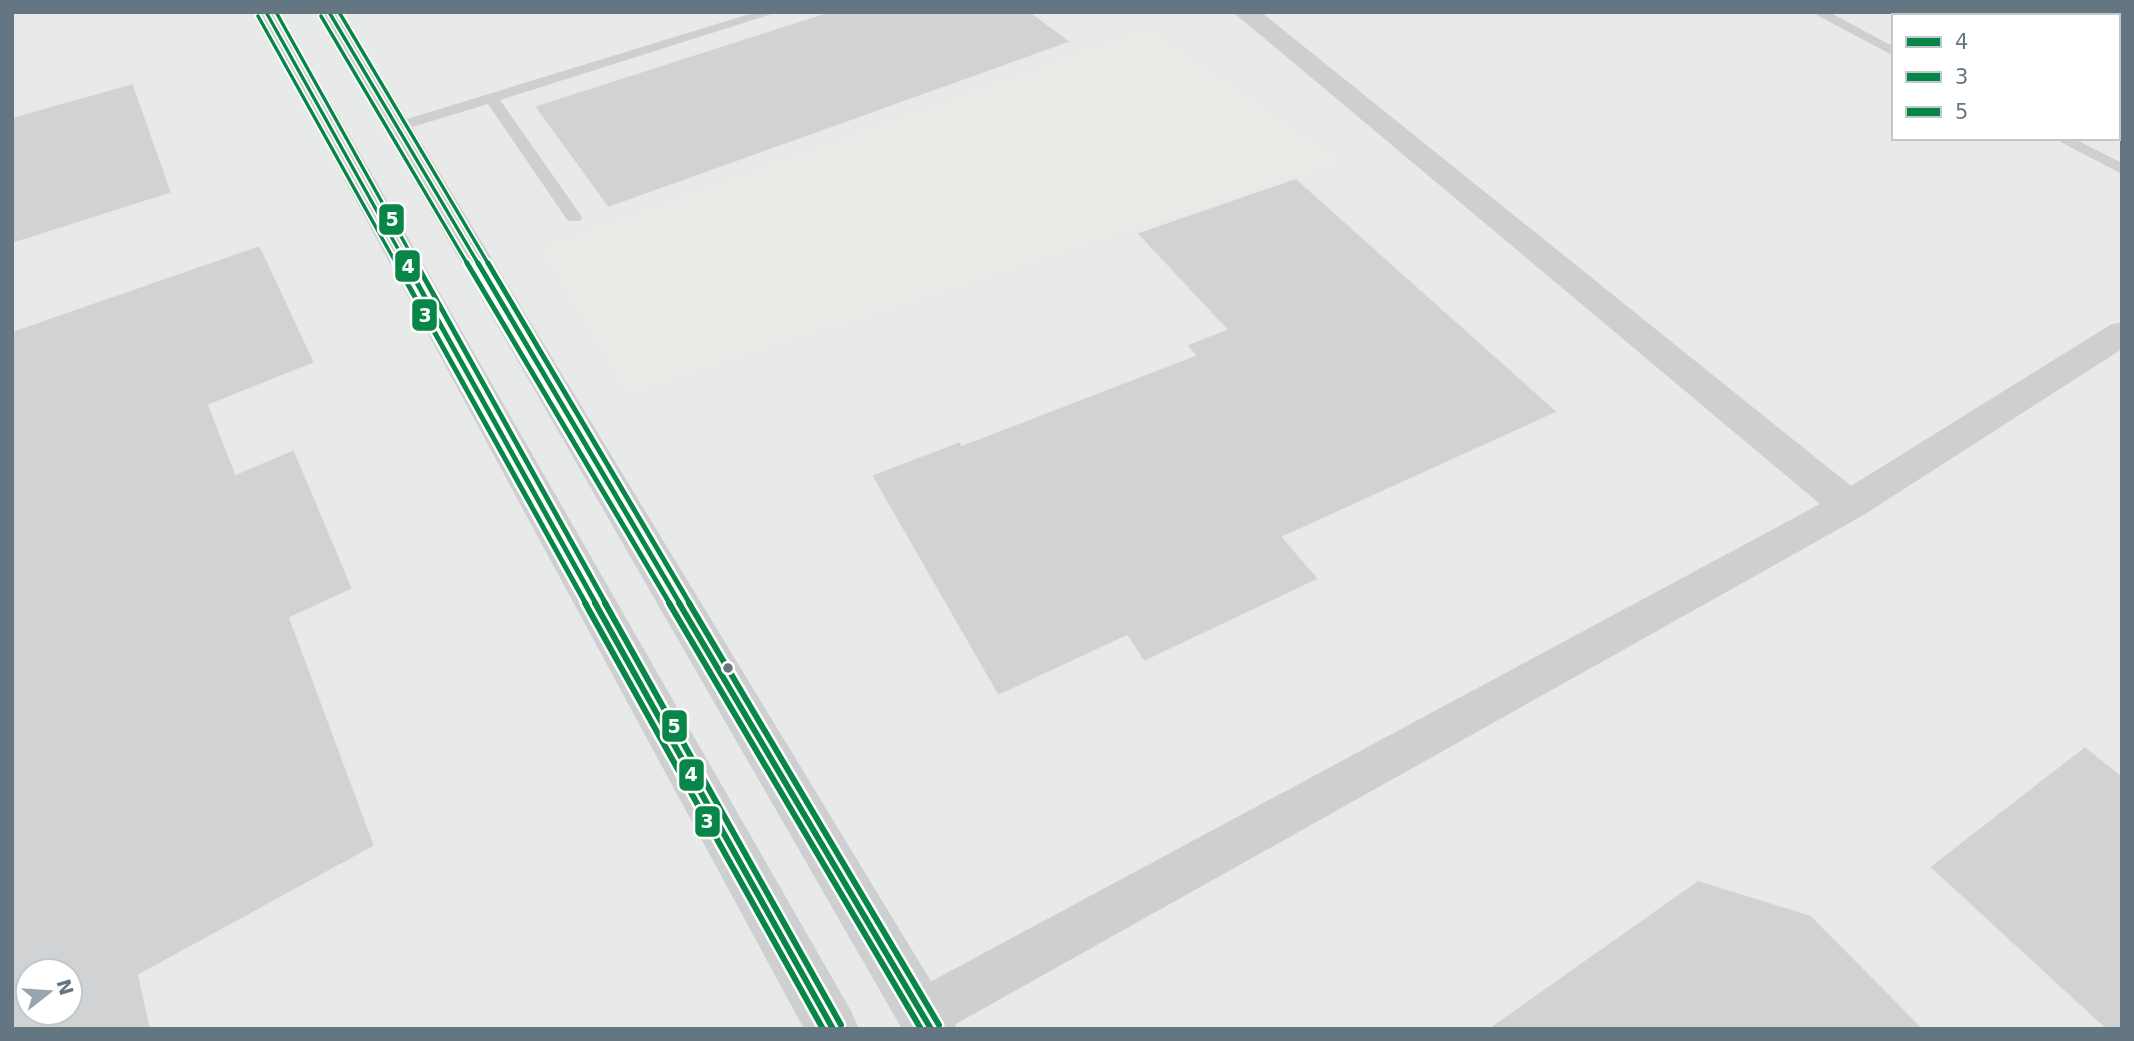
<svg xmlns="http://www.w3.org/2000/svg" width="2134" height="1041" viewBox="0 0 2134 1041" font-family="'DejaVu Sans',sans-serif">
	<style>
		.built { fill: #e8e9e9; fill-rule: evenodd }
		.green { fill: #e8ebe6 }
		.building { fill: #d0d2d3; stroke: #e8e8e8; stroke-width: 2; fill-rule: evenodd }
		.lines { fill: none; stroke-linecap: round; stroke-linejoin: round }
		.service { fill: #cecfd0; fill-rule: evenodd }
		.minor { fill: #cecfd0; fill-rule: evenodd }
		.tertiary { fill: #cecfd0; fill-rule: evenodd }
		.bus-1-far2-casing { stroke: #fff; stroke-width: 7 }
		.bus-1-far1-casing { stroke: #fff; stroke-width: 10 }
		.bus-1-casing { stroke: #fff; stroke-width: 11 }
		.bus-2-far2-casing { stroke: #fff; stroke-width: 7 }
		.bus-2-far1-casing { stroke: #fff; stroke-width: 10 }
		.bus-2-casing { stroke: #fff; stroke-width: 11 }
		.bus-3-far2-casing { stroke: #fff; stroke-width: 7 }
		.bus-3-far1-casing { stroke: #fff; stroke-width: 10 }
		.bus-3-casing { stroke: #fff; stroke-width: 11 }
		.bus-1-far2 { stroke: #088647; stroke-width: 3.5 }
		.bus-1-far1 { stroke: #088647; stroke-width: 5 }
		.bus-1 { stroke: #088647; stroke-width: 6 }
		.bus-2-far2 { stroke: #088647; stroke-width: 3.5 }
		.bus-2-far1 { stroke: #088647; stroke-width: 5 }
		.bus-2 { stroke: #088647; stroke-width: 6 }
		.bus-3-far2 { stroke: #088647; stroke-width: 3.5 }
		.bus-3-far1 { stroke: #088647; stroke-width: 5 }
		.bus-3 { stroke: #088647; stroke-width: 6 }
		.bus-dot { fill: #657683; stroke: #fff; stroke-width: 2.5 }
		.line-badge { stroke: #fff; stroke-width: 2.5 }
		.badge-label { font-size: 19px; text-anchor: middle; font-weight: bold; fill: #fff }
	</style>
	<rect width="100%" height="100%" fill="#f9f9f9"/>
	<path class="built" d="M12,12H2122V1029H12ZM1894,16H2118V138H1894ZM28,971H70V1013H28Z"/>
	<polygon class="green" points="1148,30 1337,161 629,392 543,249"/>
	<g class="building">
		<polygon points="827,12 1031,12 1071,42 608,208 534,106"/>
		<polygon points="133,83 172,193 12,244 12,117"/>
		<polygon points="1296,178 1558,412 1283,537 1319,579 1144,662 1127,636 998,696 871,475 960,441 962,445 1195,355 1186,345 1226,329 1136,233"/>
		<path d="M260,245L315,363L209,405L236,474L294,449L353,589L290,618L375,846L139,975L151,1029H12V331ZM28,971H70V1013H28Z"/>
		<polygon points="2085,746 2122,776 2122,1029 2105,1029 1929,867"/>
		<polygon points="1698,880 1811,915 1924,1029 1487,1029"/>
	</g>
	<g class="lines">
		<g class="service">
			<polygon points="756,12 778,12 500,100 582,217 580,221 568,221 488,104 396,132 388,127 391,124"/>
			<polygon points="1811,12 1829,12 1894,47 1894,56"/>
			<polygon points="2053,138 2073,138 2122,163 2122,174"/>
		</g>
		<polygon class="minor" points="1233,12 1261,12 1851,486 2110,325 2122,322 2122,349 1862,516 947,1029 902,1029 896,1014 904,996 1820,504"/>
		<g class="tertiary">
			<polygon points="254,12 279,12 851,1011 859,1029 804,1029"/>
			<polygon points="317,12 342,12 949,1011 957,1029 902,1029"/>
		</g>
		<g class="bus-1-far2-casing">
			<g id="bus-1-far2">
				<polyline points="266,12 407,265"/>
				<polyline points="329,12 479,265"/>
			</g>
		</g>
		<g class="bus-1-far1-casing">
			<g id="bus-1-far1">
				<polyline points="406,263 596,604"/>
				<polyline points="478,263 680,604"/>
			</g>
		</g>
		<g class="bus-1-casing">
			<g id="bus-1">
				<polyline points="595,603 833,1029"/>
				<polyline points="679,603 931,1029"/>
			</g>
		</g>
		<g class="bus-2-far2-casing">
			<g id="bus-2-far2">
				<polyline points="258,16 397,265"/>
				<polyline points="321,16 468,265"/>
			</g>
		</g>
		<g class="bus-2-far1-casing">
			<g id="bus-2-far1">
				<polyline points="396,263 586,604"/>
				<polyline points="467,263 670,604"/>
			</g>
		</g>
		<g class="bus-2-casing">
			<g id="bus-2">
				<polyline points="585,603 823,1029"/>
				<polyline points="669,603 921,1029"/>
			</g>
		</g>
		<g class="bus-3-far2-casing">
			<g id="bus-3-far2">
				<polyline points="276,12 417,265"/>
				<polyline points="339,12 489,265"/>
			</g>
		</g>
		<g class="bus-3-far1-casing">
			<g id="bus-3-far1">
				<polyline points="416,263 606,604"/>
				<polyline points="488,263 690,604"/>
			</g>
		</g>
		<g class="bus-3-casing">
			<g id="bus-3">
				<polyline points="605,603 841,1025"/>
				<polyline points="689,603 939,1025"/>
			</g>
		</g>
		<use href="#bus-1-far2" class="bus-1-far2"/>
		<use href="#bus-1-far1" class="bus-1-far1"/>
		<use href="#bus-1" class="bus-1"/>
		<use href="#bus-2-far2" class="bus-2-far2"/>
		<use href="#bus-2-far1" class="bus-2-far1"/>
		<use href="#bus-2" class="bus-2"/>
		<use href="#bus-3-far2" class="bus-3-far2"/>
		<use href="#bus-3-far1" class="bus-3-far1"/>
		<use href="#bus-3" class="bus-3"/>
	</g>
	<circle class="bus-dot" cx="728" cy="668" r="6"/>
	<g class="line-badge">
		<rect x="378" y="203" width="27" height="33" rx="7" fill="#088647"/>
		<rect x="394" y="249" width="27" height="34" rx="7" fill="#088647"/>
		<rect x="411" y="298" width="27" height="34" rx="7" fill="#088647"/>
		<rect x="661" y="709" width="27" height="34" rx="7" fill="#088647"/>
		<rect x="678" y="758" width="27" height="34" rx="7" fill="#088647"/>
		<rect x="694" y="805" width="27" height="33" rx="7" fill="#088647"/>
	</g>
	<g class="badge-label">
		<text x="392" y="226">5</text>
		<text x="408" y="273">4</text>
		<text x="425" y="322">3</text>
		<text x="674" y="733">5</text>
		<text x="691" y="781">4</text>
		<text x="707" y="828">3</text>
	</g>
	<rect width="2134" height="1041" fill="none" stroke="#657683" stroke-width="28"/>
	<rect x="1892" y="14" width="228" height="126" fill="#ffffff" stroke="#c1c8cd" stroke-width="2"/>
	<rect x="1906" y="37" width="35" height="10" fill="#088647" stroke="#c1c8cd" stroke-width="2"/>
	<text x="1955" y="49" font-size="21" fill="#657683">4</text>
	<rect x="1906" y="72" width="35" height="10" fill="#088647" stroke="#c1c8cd" stroke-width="2"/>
	<text x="1955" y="84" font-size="21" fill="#657683">3</text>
	<rect x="1906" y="107" width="35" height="10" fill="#088647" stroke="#c1c8cd" stroke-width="2"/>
	<text x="1955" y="119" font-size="21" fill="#657683">5</text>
	<g transform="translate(49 992) rotate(73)"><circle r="33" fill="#ffffff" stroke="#c1c8cd" stroke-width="2"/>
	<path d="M0-5L12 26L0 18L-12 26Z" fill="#99a4ac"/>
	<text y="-10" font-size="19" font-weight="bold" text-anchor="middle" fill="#657683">N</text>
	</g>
</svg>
